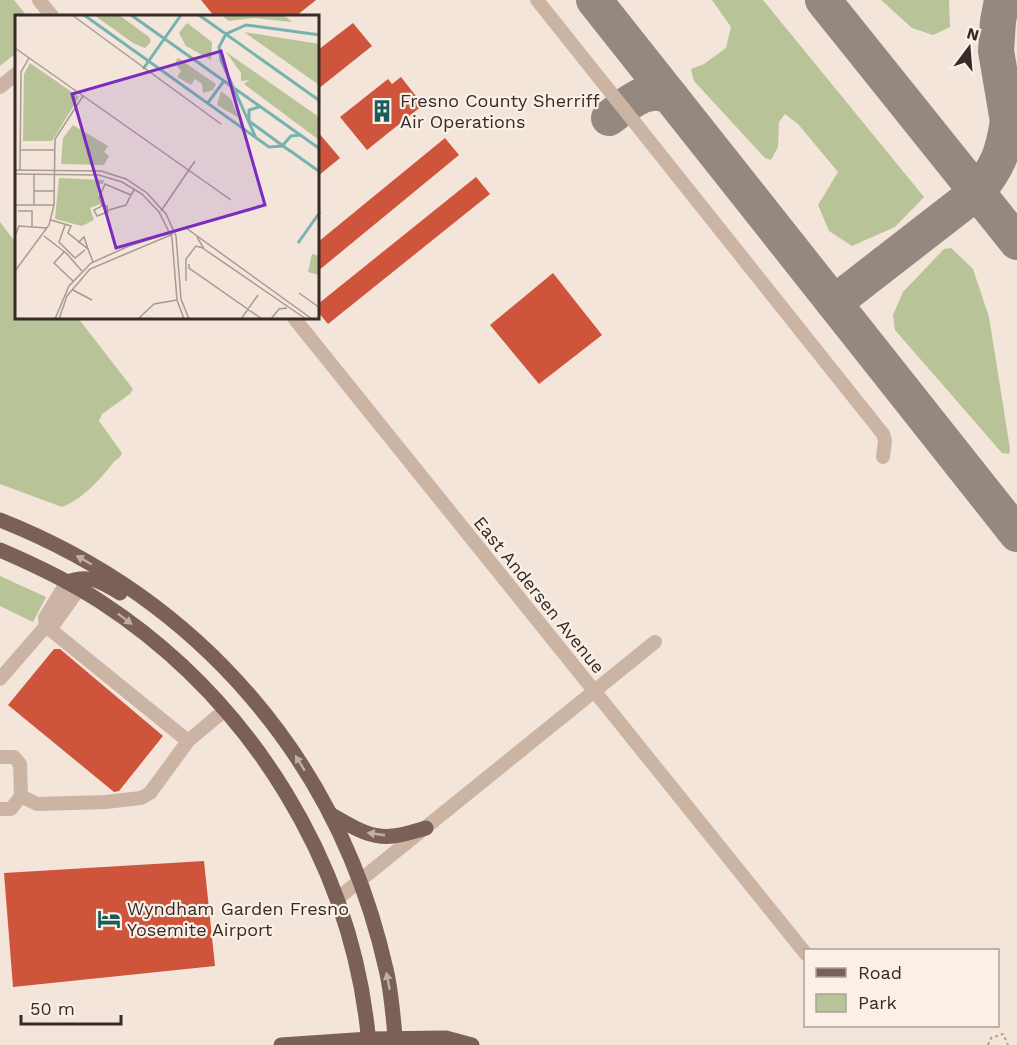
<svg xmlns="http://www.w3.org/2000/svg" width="1017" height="1045" viewBox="0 0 1017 1045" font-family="'Work Sans',sans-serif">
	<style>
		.green { fill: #b8c398 }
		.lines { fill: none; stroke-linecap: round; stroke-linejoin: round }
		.taxiway { stroke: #958880; stroke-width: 36 }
		.building { fill: #cf543c }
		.path { stroke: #b89d8f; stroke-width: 2; stroke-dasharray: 3 3; stroke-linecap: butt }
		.minor { stroke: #ccb4a4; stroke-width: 14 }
		.major { stroke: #7a6056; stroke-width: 15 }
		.oneway { fill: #c1afa5 }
		.labels { text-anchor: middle; stroke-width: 4.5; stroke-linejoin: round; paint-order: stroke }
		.poi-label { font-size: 18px; fill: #372a27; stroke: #fbf0e6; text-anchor: start }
		.street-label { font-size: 18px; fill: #372a27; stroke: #fbf0e6 }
		.inset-river { fill: none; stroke: #76b3b0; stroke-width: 3 }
		.inset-road { fill: none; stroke: #a89a92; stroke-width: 1.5 }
		.view { fill: #7b2cbf; fill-opacity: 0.15; stroke: #7b2cbf; stroke-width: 3 }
		.inset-edge { fill: none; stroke: #372a27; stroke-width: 3 }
	</style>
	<rect width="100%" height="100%" fill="#f3e5d9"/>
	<g class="green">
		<polygon points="0,0 14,0 27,16 16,16 16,53 0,66"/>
		<polygon points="712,0 763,0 924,197 895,227 852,246 829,231 818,205 838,172 798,124 785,114 779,122 778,147 771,160 765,158 694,81 691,69 704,64 726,48 731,27"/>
		<polygon points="881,0 949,0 950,27 933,35 912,28"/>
		<path d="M0,222L16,243V318H78L133,389L130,394L102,414L99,421L122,453C120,459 116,459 113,463C100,479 83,499 62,507L0,484Z"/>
		<polygon points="951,248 973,269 989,317 1010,449 1009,454 1002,453 895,330 893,315 903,292 944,249"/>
		<polygon points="0,576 46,597 33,622 0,606"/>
	</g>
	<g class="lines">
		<g class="taxiway">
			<polyline points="594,0 1017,534"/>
			<polyline points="823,0 1017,242"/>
			<polyline points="1002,0 998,21 996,51 1012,145"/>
			<path d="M609,118C626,105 649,83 671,97"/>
			<path d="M834,303L977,192C998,167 1003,153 1008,121"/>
		</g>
	</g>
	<g class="building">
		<polygon points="201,0 316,0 296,16 214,16"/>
		<polygon points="353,23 372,46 318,89 318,50"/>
		<polygon points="401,77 423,105 367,150 340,117 388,79 392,84"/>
		<polygon points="318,132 340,158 318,176"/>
		<polygon points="445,138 459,155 318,271 318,242"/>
		<polygon points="476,177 490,194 328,324 318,312 318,304"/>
		<polygon points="553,273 602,335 539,384 490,325"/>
		<polygon points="54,649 60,649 163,736 119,791 114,792 8,705"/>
		<polygon points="204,861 215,966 13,987 4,873"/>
	</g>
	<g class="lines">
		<polyline class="path" points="988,1045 991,1038 1003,1034 1008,1045"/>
		<g class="minor">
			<polyline points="39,0 52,16"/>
			<polyline points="537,0 883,434 885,441 883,457"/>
			<polyline points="0,87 16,74"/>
			<polyline points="294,318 806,954"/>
			<polyline points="67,582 45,618 46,626 54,624 79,589"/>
			<polyline points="0,679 46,626 188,741 225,710"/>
			<polyline points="0,757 14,757 20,764 21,796 11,809 0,809"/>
			<polyline points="21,796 37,804 106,802 141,798 150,793 188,741"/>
			<polyline points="337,899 655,642"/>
		</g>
		<g class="major">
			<path d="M0,520C199,599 339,760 386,969C392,994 393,1019 396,1045"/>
			<path d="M0,550C35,565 69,581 101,602C251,700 354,865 369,1045"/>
			<path d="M67,582C89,574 101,581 120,593"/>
			<path d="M330,814C350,825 369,839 393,836C404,835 415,831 426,828"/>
			<polyline points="281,1045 369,1039 446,1038 472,1045"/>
		</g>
	</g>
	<defs><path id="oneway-solid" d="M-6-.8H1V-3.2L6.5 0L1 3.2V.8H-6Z" transform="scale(1.5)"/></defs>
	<g class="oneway">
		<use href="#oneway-solid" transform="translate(84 560) rotate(-150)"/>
		<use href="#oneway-solid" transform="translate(125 619) rotate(37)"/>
		<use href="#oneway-solid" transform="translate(300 763) rotate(-122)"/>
		<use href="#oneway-solid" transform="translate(376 834) rotate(-172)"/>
		<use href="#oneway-solid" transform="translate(388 981) rotate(-101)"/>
	</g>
	<defs>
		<g id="building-bare" transform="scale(1.8)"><path d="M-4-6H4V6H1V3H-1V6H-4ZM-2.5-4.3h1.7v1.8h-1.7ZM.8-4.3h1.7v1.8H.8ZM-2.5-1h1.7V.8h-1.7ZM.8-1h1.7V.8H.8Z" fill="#195c5b" stroke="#fbf0e6" stroke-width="2.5" paint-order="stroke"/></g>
		<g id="hotel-bare" transform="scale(1.8)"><path d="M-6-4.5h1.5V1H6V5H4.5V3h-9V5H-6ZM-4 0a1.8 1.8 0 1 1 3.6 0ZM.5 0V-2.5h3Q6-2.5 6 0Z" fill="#195c5b" stroke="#fbf0e6" stroke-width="2.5" paint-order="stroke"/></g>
	</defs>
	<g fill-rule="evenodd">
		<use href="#building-bare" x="382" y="111"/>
		<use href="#hotel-bare" x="109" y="919"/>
	</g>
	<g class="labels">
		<g class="poi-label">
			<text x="400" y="107">Fresno County Sherriff<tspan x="400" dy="21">Air Operations</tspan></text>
			<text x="127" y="915">Wyndham Garden Fresno<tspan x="127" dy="21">Yosemite Airport</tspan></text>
		</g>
		<g class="street-label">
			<text transform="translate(539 595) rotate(51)" y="6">East Andersen Avenue</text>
		</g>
	</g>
	<g transform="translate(15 15)">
		<rect width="304" height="304" fill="#f3e5d9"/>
		<path d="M79,0H104L134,22L136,27L130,33L118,28ZM206,0H269L277,7L239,3L214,6ZM172,8L197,27L196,45L171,31L164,18ZM229,17L304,29V70ZM211,37L304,102V125L229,69L234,65L226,66V58ZM163,43L201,69L198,75L188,78L187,69L180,64L176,70L162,62L166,56L160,48ZM15,48L64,82L37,126H8L9,59ZM206,76L216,84L224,103L202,90ZM58,110L93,131L89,137L94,141L89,150L46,149L48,123ZM44,163L89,165L88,169H82L85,189L75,193L79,205L67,211L40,204ZM297,239L304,241V260L293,257Z" fill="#b8c398"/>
		<path class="inset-river" d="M69,0L254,132L267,131L276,121L285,120M116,0L305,134M184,0L305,86M128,54L166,0M192,89L209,66M244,92L234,95V106L275,136M241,123L206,45L204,32L211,19L231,10L305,20M274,135L305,157M283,228L305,197"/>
		<path class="inset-road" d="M57,0L206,109M0,33L216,185M5,135H39M0,155L86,156L111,164L132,178L151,199L161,221L166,284L174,304M5,155L6,57L14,43M0,159L84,160L107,167L127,179L144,197L157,223L162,285L169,304M19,176H40M0,190H39M19,190V159M87,191H92L93,197L82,201L79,195L87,191L84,183L90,169L116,180L119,175M94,195L111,190L116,180M3,196H17V211M146,196L180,146M36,205L56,211L53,218L73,234L78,247M50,210L44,227L60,243L70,235M0,221L4,211L32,213M29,221L51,238M182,222L189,234L291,304M63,228L69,222L73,234M49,237L39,248L58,266M51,238L67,256M174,249V253L247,304M0,256L34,210L39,190L40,124L68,81M171,266V244L181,231L188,233M58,275L77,285M284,278L305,293M40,304L54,271L76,248L114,231L171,213L297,304M44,304L52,281L75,254L158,219M123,304L139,289L162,285M226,304L243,280M256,304L264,294L272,293"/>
		<path class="view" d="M206,36L250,190L101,233L57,79Z"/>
		<rect width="304" height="304" class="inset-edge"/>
	</g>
	<rect x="804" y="949" width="195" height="78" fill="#fbf0e6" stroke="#ada19a" stroke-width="1.5"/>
	<rect x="816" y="968" width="30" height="9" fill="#7a6056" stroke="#ada19a" stroke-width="1.5"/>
	<text x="858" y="979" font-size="18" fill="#372a27">Road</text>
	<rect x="816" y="994" width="30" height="18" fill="#b8c398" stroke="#ada19a" stroke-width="1.5"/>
	<text x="858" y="1009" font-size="18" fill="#372a27">Park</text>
	<g transform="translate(969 48) rotate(16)" stroke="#fbf0e6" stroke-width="4.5" paint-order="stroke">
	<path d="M0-4.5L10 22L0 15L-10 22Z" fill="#372a27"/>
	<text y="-9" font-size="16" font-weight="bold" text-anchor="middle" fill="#372a27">N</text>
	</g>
	<path d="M21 1015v9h100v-9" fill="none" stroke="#372a27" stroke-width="3"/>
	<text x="30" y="1015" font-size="18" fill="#372a27" stroke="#fbf0e6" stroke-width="4.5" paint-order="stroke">50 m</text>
</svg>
